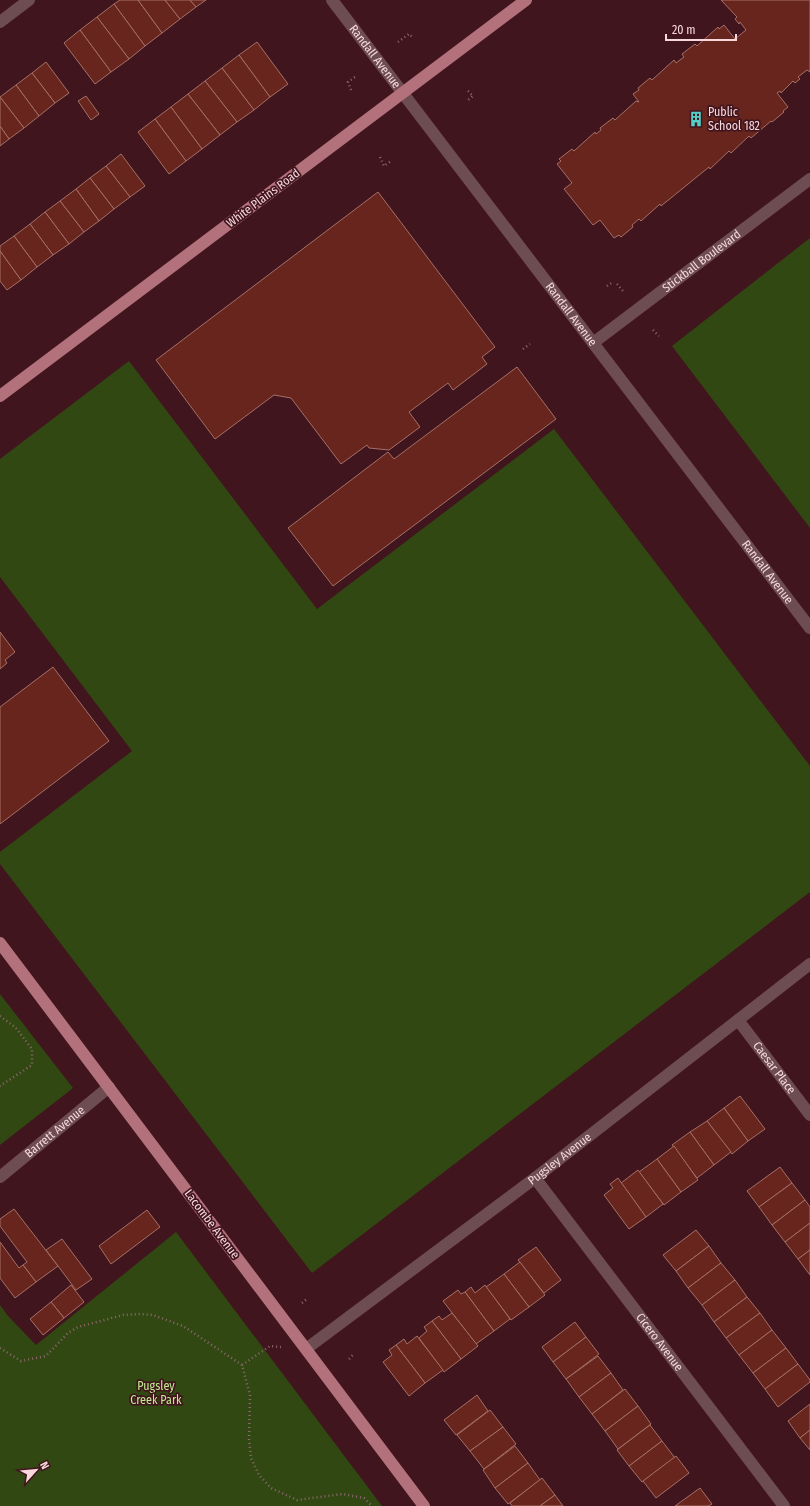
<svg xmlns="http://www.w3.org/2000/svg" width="810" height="1506" viewBox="0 0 810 1506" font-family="'Fira Sans Condensed',sans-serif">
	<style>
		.green { fill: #314813 }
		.building { fill: #68251d; stroke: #a47067 }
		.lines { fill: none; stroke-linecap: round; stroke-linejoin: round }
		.path { stroke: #8e686e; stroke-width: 2.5; stroke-dasharray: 1 3; stroke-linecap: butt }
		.minor { stroke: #6d4d51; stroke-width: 12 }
		.major { stroke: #b2717b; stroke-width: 12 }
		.labels { text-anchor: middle; stroke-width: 3.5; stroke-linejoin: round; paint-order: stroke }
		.street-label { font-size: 12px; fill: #f7d8db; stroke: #41151e }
		.poi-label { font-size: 12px; fill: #f7d8db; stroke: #41151e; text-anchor: start }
		.park-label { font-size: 12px; fill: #beeb90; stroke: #41151e }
	</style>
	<rect width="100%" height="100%" fill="#41151e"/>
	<g class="green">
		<polygon points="810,238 810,528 672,346"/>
		<polygon points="129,361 317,609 554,429 810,766 810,892 312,1273 0,864 0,852 132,751 0,577 0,459"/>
		<polygon points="0,994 73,1088 0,1145"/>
		<polygon points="176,1232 382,1506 0,1506 0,1305 8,1316 36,1345"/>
	</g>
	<g class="building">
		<polygon points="120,0 138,0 162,33 145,46 114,4"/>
		<polygon points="138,0 165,0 180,19 162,33"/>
		<polygon points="165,0 190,0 196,7 180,19"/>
		<polygon points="190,0 206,0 196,7"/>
		<polygon points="721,0 810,0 810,72 807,70 798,77 800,79 795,83 793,81 781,93 780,91 777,93 788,107 783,111 784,112 772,122 771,121 751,138 749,136 731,153 729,151 710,169 709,167 661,206 660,204 641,221 639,219 632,225 633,227 621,237 619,235 614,238 600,220 593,225 564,189 572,183 557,164 561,161 559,159 572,149 574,151 595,132 596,134 601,130 600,128 613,118 615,120 636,101 639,102 633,94 639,90 638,88 650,78 652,80 674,60 676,63 684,57 682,54 695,44 697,46 718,27 719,29 724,25 735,39 746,30 740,22 739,24 735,19 737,17"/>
		<polygon points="114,4 145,46 129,59 97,17"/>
		<polygon points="97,17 129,59 111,72 80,30"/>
		<polygon points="80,30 111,72 95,84 64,43"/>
		<polygon points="257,42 288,84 270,97 239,55"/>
		<polygon points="239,55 270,97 254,110 222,68"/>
		<polygon points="46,62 69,93 55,103 32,73"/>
		<polygon points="222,68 254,110 237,122 205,81"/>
		<polygon points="32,73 55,103 39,116 16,85"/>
		<polygon points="205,81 237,122 220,135 188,94"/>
		<polygon points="16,85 39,116 24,128 0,97"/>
		<polygon points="188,94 220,135 202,149 171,107"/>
		<polygon points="86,96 99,114 91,120 78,101"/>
		<polygon points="0,97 24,128 9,139 0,126"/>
		<polygon points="171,107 202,149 186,161 155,119"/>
		<polygon points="155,119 186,161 169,174 138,132"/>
		<polygon points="0,126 9,139 0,146"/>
		<polygon points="121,154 145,186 130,197 106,166"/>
		<polygon points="106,166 130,197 114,209 90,178"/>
		<polygon points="90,178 114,209 99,221 76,189"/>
		<polygon points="76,189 99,221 84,232 60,201"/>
		<polygon points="378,192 495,347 482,357 487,364 453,390 448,383 409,412 420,427 389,450 369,448 367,445 341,464 291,398 274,395 215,439 156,360"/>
		<polygon points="60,201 84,232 69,244 45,212"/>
		<polygon points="45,212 69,244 53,255 30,224"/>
		<polygon points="30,224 53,255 37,267 14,236"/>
		<polygon points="14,236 37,267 21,280 0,251 0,246"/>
		<polygon points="0,251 21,280 7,290 0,281"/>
		<polygon points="517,367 556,419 333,586 288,528 388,452 394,459"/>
		<polygon points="0,632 15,652 5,660 7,663 0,669"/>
		<polygon points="53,667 109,741 0,824 0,707"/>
		<polygon points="740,1096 765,1129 748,1141 724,1108"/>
		<polygon points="724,1108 748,1141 732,1154 707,1121"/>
		<polygon points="707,1121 731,1152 714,1165 690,1132"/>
		<polygon points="690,1132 714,1165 697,1178 672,1145"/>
		<polygon points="674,1146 698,1180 681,1192 657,1159"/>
		<polygon points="657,1159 681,1192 664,1205 639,1172"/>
		<polygon points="780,1167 792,1183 759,1207 747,1191"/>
		<polygon points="638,1170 663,1204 646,1217 621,1183"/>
		<polygon points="618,1178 646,1217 629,1229 604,1195 613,1188 610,1184"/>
		<polygon points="792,1183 805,1200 772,1225 759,1207"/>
		<polygon points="805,1200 810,1207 810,1223 785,1242 772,1225"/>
		<polygon points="14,1209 58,1266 36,1282 23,1265 27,1262 0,1226 0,1219"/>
		<polygon points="147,1210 160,1227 111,1264 99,1246"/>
		<polygon points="810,1223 810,1250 798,1259 785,1242"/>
		<polygon points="696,1230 709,1246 676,1271 663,1255"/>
		<polygon points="62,1239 92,1279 76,1290 46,1250"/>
		<polygon points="0,1242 19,1268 23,1265 36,1282 15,1298 0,1278"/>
		<polygon points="709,1246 721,1263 688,1288 676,1271"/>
		<polygon points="536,1247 561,1280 544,1293 518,1260"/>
		<polygon points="810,1250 810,1275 798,1259"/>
		<polygon points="520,1262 545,1295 529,1307 504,1274"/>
		<polygon points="721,1263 735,1280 702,1305 688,1288"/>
		<polygon points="504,1274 529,1307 511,1320 486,1287"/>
		<polygon points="735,1280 747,1297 714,1322 702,1305"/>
		<polygon points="71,1285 84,1302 64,1318 51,1302"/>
		<polygon points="485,1285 510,1319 494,1331 465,1292 471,1287 475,1293"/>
		<polygon points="458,1290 461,1294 465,1292 494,1331 476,1344 443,1301"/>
		<polygon points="747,1297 760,1313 726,1338 714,1322"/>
		<polygon points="51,1302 64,1318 43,1335 30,1319"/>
		<polygon points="452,1313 478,1346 461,1359 432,1321 439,1316 442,1320"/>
		<polygon points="760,1313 772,1330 739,1355 726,1338"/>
		<polygon points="432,1321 461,1359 444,1372 419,1338 427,1331 424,1327"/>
		<polygon points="575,1322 586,1337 553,1362 542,1347"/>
		<polygon points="772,1330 786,1348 753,1373 739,1355"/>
		<polygon points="417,1336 443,1370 425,1383 396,1345 404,1339 407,1344"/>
		<polygon points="586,1337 599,1354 566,1379 553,1362"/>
		<polygon points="396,1345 425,1383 409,1396 383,1362 392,1355 389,1350"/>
		<polygon points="786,1348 798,1364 765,1389 753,1373"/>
		<polygon points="598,1356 611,1373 579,1397 566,1379"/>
		<polygon points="798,1364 810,1380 810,1382 778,1407 765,1389"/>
		<polygon points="611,1373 623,1390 592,1414 579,1397"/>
		<polygon points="625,1389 638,1406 605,1431 592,1414"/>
		<polygon points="477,1395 488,1411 456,1435 444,1420"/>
		<polygon points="810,1404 810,1430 800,1438 788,1421"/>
		<polygon points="638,1406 651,1424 618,1449 605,1431"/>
		<polygon points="490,1410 503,1427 470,1451 457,1435"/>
		<polygon points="650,1425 662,1441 629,1466 617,1450"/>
		<polygon points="503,1427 516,1444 484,1469 470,1451"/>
		<polygon points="810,1430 810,1450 800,1438"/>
		<polygon points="662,1441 675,1458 642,1482 629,1466"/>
		<polygon points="515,1446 528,1463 495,1488 483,1470"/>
		<polygon points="676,1456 689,1473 656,1498 643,1481"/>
		<polygon points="528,1463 540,1480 508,1504 495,1488"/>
		<polygon points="542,1478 555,1495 540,1506 512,1506 510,1503"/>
		<polygon points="700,1488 712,1504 708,1506 675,1506"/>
		<polygon points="555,1495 563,1506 540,1506"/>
	</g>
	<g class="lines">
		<g class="path">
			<polyline points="398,42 409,34 413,38"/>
			<polyline points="351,90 348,82 355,77"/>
			<polyline points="468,91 473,96 468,100"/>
			<polyline points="380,157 384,166 391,161"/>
			<polyline points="617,284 623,291"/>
			<polyline points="607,286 613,282"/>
			<polyline points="653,330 659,336"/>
			<polyline points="523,349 530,344"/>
			<polyline points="0,1016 16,1028 32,1049 32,1065 0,1086"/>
			<polyline points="302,1303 308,1298"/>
			<polyline points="0,1348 21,1361 46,1356 68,1333 78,1327 123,1315 140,1314 153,1315 183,1326 242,1365 250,1395 249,1440 251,1458 259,1475 271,1488 297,1500 343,1494 364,1498 372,1506"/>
			<polyline points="349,1359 354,1354"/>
			<polyline points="242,1365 270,1346 281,1347"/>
		</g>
		<g class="minor">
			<path id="s1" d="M332,0L810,628"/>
			<polyline points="0,22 29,0"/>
			<path id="s2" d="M593,343L810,179"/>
			<path id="s3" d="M738,1020L810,1115"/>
			<path id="s4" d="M0,1177L109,1087"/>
			<path id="s5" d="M535,1178L784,1506"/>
			<path id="s6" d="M306,1349L535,1178L810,964"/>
		</g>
		<g class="major">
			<polyline points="0,396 526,0"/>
			<polyline points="0,943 424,1506"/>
		</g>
	</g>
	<defs>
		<g id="building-bare" transform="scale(1.2)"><path d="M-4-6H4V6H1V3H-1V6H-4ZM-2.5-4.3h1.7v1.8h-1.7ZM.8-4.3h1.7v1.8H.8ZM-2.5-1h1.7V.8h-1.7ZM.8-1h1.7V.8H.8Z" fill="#54cdc7" stroke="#41151e" stroke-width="2.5" paint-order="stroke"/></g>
	</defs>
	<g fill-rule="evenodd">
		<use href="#building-bare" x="696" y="119"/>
	</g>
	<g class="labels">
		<g class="street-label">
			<text dy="4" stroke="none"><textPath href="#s1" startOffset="71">Randall Avenue</textPath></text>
			<text transform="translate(263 198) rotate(-37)" y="4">White Plains Road</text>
			<text dy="4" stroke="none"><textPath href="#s2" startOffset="136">Stickball Boulevard</textPath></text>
			<text dy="4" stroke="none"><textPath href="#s1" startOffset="395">Randall Avenue</textPath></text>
			<text dy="4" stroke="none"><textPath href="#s1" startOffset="719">Randall Avenue</textPath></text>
			<text dy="4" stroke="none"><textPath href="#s3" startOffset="60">Caesar Place</textPath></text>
			<text dy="4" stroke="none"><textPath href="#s4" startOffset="71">Barrett Avenue</textPath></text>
			<text dy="4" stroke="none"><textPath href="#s6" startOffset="317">Pugsley Avenue</textPath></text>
			<text transform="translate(212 1224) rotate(53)" y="4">Lacombe Avenue</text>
			<text dy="4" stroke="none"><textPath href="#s5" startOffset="206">Cicero Avenue</textPath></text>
		</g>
		<g class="poi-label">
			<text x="708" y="116">Public<tspan x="708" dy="14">School 182</tspan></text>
		</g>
		<g class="park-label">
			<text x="156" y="1390">Pugsley<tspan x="156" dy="14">Creek Park</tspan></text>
		</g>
	</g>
	<g transform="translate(36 1470) rotate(63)" stroke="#41151e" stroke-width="3" paint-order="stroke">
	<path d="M0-3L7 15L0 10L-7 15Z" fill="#f7d8db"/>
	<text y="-6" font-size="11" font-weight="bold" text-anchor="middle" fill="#f7d8db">N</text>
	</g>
	<path d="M666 34v6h70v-6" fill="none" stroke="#f7d8db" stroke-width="2"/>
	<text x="672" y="34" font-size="12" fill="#f7d8db" stroke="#41151e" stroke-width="3" paint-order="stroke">20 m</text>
</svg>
